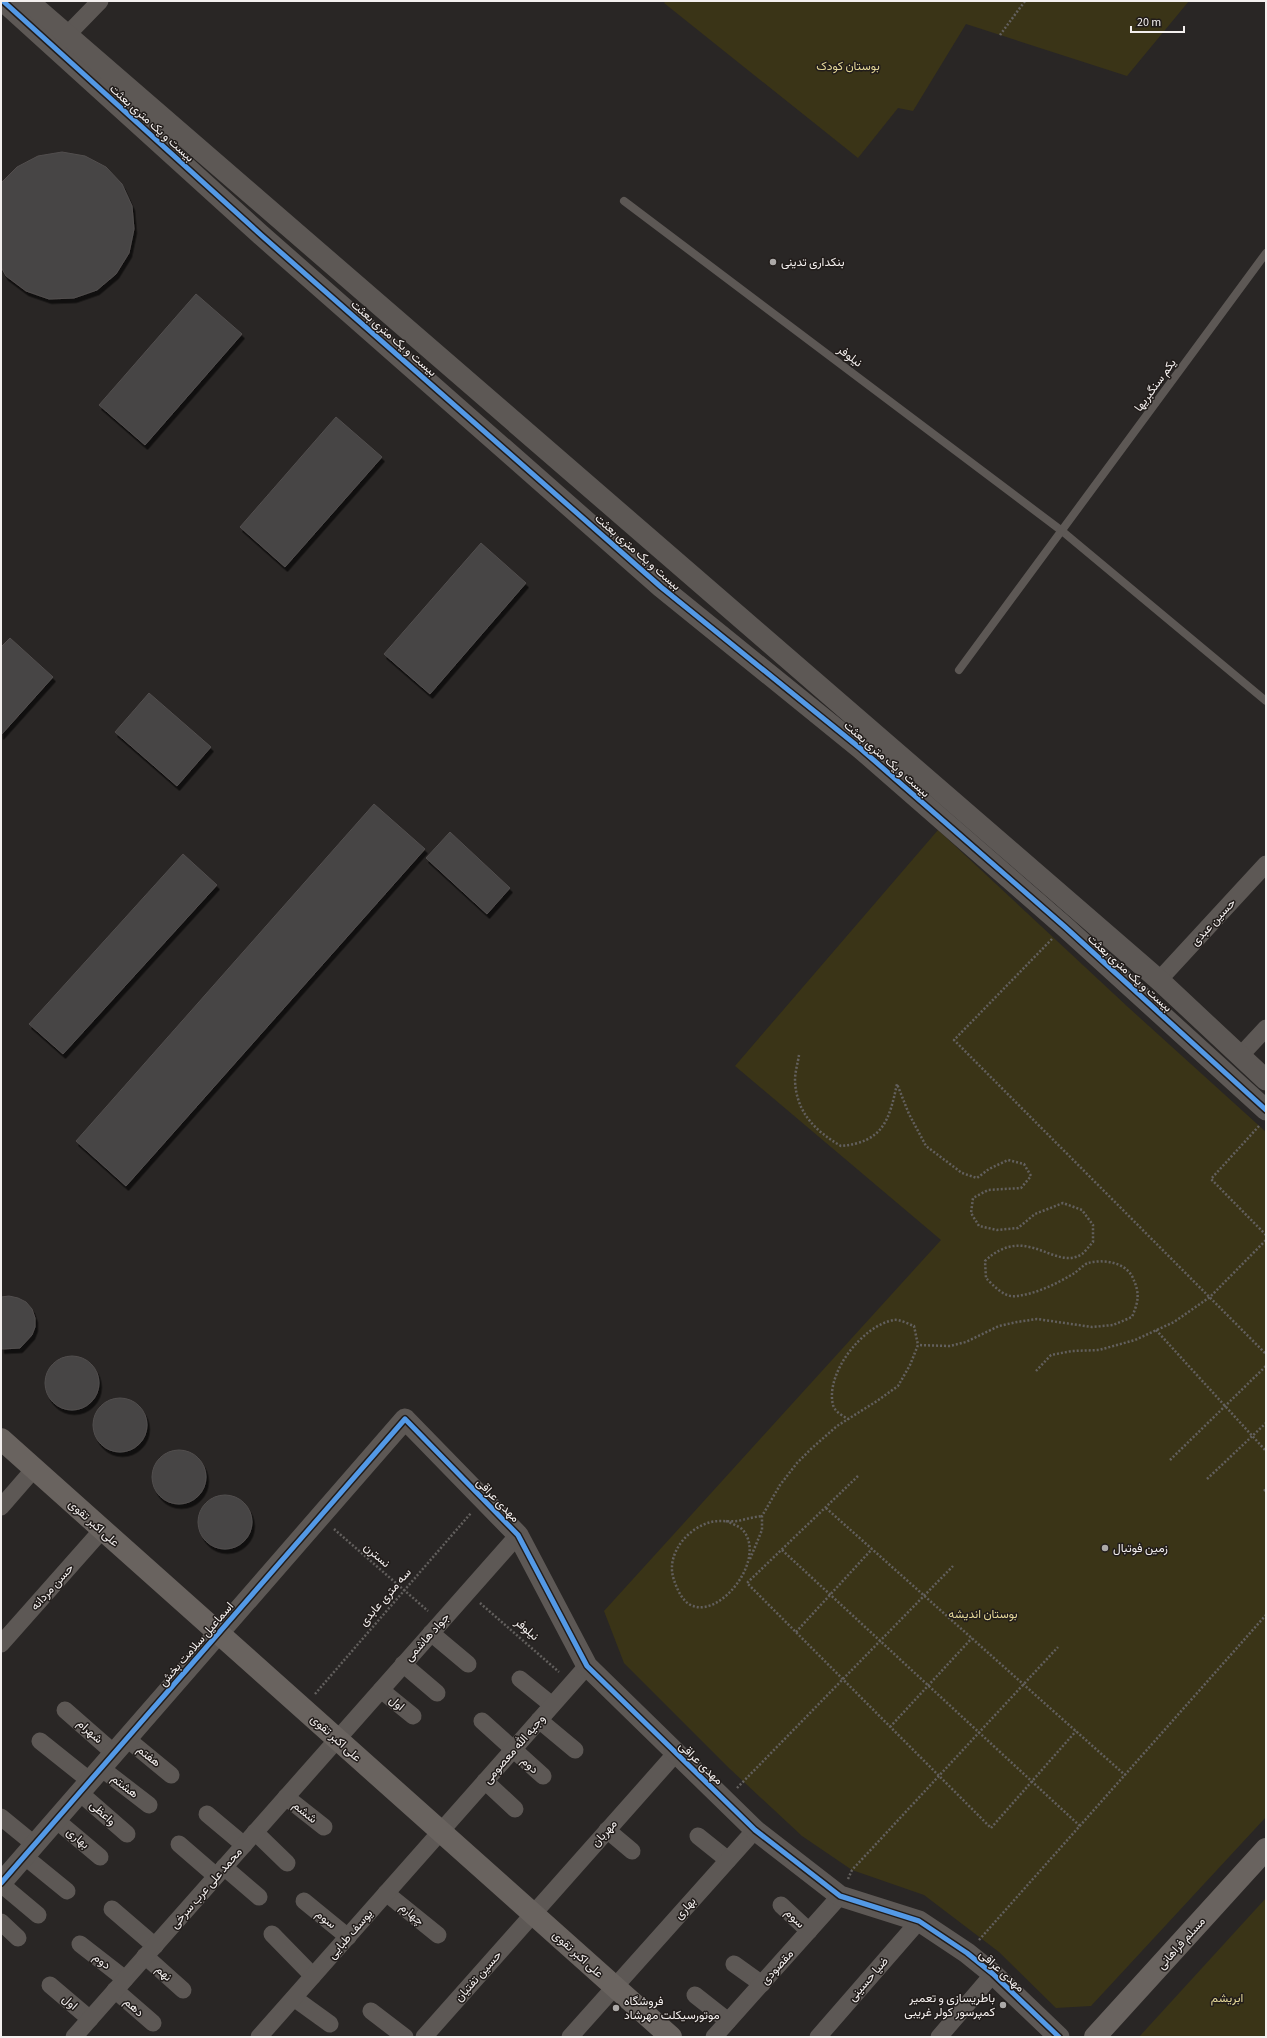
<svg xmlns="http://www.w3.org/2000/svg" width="1267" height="2038" viewBox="0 0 1267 2038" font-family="'Source Sans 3',Vazirmatn,sans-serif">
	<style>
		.green { fill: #3a3417 }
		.building { fill: #464544; stroke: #524e4e; filter: url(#shadow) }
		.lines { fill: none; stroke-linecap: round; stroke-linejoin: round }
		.path { stroke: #63605e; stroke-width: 2.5; stroke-dasharray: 2 2; stroke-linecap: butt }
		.service { stroke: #5d5855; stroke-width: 8 }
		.minor { stroke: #5d5855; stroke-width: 17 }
		.tertiary { stroke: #5d5855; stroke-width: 21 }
		.secondary { stroke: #69635f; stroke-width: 22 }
		.cycleway-casing { stroke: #211c1a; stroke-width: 8 }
		.cycleway { stroke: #5399e6; stroke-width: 5 }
		.poi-dot { fill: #aca9a8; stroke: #211c1a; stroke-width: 1.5 }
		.labels { text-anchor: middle; stroke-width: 3; stroke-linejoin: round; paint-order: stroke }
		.park-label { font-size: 12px; fill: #e5d899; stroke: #211c1a }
		.street-label { font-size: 12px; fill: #f3efee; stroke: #211c1a }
		.poi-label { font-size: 12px; fill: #f3efee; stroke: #211c1a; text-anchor: start }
	</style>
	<defs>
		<filter id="shadow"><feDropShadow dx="2.5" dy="4.5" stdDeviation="0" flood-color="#0009"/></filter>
	</defs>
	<rect width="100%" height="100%" fill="#292625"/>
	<g class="green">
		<polygon points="666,1 1189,1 1127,76 966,24 913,111 898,108 858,158 664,3"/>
		<polygon points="938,830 1129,1008 1266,1132 1266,1817 1091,2006 1056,2008 999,1952 924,1895 852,1870 802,1836 730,1769 624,1663 604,1611 941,1240 735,1066"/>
		<polygon points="1266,1898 1266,2037 1139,2037"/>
	</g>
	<g class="building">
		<polygon points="62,152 85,156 106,167 122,184 132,206 134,229 129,253 116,274 97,290 74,298 49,299 26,291 6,276 1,267 1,183 17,167 38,156"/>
		<polygon points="196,294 242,334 145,445 99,405"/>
		<polygon points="336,417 382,457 285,567 240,527"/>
		<polygon points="481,543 526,583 430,694 384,654"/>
		<polygon points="10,638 53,677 1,735 1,647"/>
		<polygon points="149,693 211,747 177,786 115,732"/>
		<polygon points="374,804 425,849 126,1186 76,1141"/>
		<polygon points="450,832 510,888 487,914 426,858"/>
		<polygon points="183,854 217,885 63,1054 29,1024"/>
		<polygon points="9,1296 18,1298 26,1302 32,1309 35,1318 35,1327 32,1335 20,1348 2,1349 1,1297"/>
		<circle cx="72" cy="1383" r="27"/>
		<circle cx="120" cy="1425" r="27"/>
		<circle cx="179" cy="1477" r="27"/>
		<circle cx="225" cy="1522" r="27"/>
	</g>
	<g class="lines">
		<g class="path">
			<polyline points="1000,35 1025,1"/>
			<polyline points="1052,939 954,1040 1266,1354"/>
			<path d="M799,1055C798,1062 795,1072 795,1080C796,1112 815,1131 841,1146C883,1142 889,1121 897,1084L909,1114L926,1146L962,1173L977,1178L989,1169L1008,1160L1024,1164L1031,1176L1021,1188L988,1190L973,1198L971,1213L979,1226L997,1230L1018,1228L1035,1214L1063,1203L1082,1210L1093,1225V1242C1089,1246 1086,1251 1082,1254C1055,1272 1026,1222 985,1261L986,1278C993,1285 1004,1298 1016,1296C1036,1294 1056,1284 1073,1274C1078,1271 1083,1265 1088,1263C1103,1259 1124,1262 1132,1276C1140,1293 1139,1300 1132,1317L1113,1325L1092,1327L1037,1319L1017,1322L999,1326L966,1342L950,1346L918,1345"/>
			<polyline points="1259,1126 1211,1179 1266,1235"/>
			<polyline points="1156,1330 1266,1451"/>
			<polyline points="1036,1371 1051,1355 1072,1351 1099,1350 1135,1340 1174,1322 1210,1297 1266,1240"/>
			<polyline points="1170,1460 1266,1366"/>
			<polyline points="858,1476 747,1583 991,1828 1076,1731"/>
			<polyline points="1207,1479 1266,1423"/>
			<polyline points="1264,1491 1266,1489"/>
			<polyline points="826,1508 1125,1775"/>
			<path d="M726,1521C731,1523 738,1526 742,1529C768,1557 722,1617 693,1606C683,1603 677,1589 674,1580C665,1555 687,1528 711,1522C720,1520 729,1522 738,1521C746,1519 754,1517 762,1516"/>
			<polyline points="334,1529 428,1611"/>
			<polyline points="782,1550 1080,1826"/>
			<path d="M750,1559L762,1530V1516L780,1485L797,1463L812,1448L837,1426L877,1401L898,1386L910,1365L918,1345L914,1326C908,1324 900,1319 894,1320C863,1325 825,1373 833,1405C835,1412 843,1416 848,1419"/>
			<polyline points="480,1603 559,1672"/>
			<polyline points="796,1632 872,1549"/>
			<polyline points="315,1694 471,1513"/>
			<polyline points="890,1727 972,1638"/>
			<polyline points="737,1788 953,1566"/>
			<polyline points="848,1879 852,1870 1058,1647"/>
			<polyline points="979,1940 1266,1615"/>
		</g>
		<g class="service">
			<polyline points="624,201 1062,531 1266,701"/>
			<polyline points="959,670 1266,253"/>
		</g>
		<g class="minor">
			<polyline points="67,35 100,1"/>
			<polyline points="1159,980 1266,864"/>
			<polyline points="1240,1056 1266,1028"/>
			<polyline points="1,1507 34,1469"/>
			<polyline points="431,1633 468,1664"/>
			<polyline points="1,1644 102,1530"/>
			<polyline points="403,1664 437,1693"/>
			<polyline points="520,1679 552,1705"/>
			<polyline points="381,1690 413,1716"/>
			<polyline points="65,1710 114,1753"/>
			<polyline points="539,1720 575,1750"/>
			<polyline points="482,1721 543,1776"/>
			<polyline points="126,1738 171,1775"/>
			<polyline points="40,1741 90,1781"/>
			<polyline points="101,1768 149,1805"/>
			<polyline points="485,1781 515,1809"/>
			<polyline points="80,1793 127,1834"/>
			<polyline points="286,1797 324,1827"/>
			<polyline points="207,1814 244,1845"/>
			<polyline points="1,1817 34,1844"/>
			<polyline points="56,1820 100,1857"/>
			<polyline points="607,1830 632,1851"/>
			<polyline points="255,1832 287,1863"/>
			<polyline points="698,1836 728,1860"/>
			<polyline points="179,1844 216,1876"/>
			<polyline points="24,1856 67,1891"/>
			<polyline points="224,1867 259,1897"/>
			<polyline points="1,1884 38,1915"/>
			<polyline points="386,1893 438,1935"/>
			<polyline points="304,1901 348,1937"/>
			<polyline points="781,1905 809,1931"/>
			<polyline points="112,1909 155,1946"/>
			<polyline points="1,1922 18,1938"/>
			<polyline points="272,1934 313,1976"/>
			<polyline points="80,1944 125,1979"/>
			<polyline points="145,1956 183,1990"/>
			<polyline points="734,1964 762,1984"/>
			<polyline points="50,1985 90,2019"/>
			<polyline points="115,1990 153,2023"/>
			<polyline points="695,1995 728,2021"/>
			<polyline points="294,1998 330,2024"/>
			<polyline points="371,2011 405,2037"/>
			<polyline points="74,2037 518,1535"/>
			<polyline points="259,2037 587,1666"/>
			<polyline points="424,2037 676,1753"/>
			<polyline points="570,2037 755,1830"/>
			<polyline points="714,2037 840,1896"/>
			<polyline points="818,2037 919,1921"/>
			<polyline points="939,2037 993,1974"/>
		</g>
		<g class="tertiary">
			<polyline points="3,1 261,235 661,587 861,749 1065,927 1266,1110"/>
			<polyline points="28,1 1159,980 1266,1080"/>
			<polyline points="1,1883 405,1419 518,1535 587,1666 755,1830 840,1896 919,1921 967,1953 993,1974 1059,2037"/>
		</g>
		<g class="secondary">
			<polyline points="1,1439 671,2037"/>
			<polyline points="1095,2037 1266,1849"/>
		</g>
		<g class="cycleway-casing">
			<g id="cycleway">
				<polyline points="3,1 261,235 661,587 861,749 1065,927 1266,1110"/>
				<polyline points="1,1883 405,1419 518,1535 587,1666 755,1830 840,1896 919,1921 967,1953 993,1974 1059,2037"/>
			</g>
		</g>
		<use href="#cycleway" class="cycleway"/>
	</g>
	<g class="poi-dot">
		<circle cx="773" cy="262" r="4"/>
		<circle cx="1105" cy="1548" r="4"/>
		<circle cx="1003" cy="2005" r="4"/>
		<circle cx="616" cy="2008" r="4"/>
	</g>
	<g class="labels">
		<g class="park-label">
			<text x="848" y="70">بوستان کودک</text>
			<text x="983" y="1618">بوستان اندیشه</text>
			<text x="1227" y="2002">ابریشم</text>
		</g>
		<g class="street-label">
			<text transform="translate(152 123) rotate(42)" y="4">بیست و یک متری بعثت</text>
			<text transform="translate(394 338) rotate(41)" y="4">بیست و یک متری بعثت</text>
			<text transform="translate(850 356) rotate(37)" y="4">نیلوفر</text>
			<text transform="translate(1155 385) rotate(-54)" y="4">یکم سنگبریها</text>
			<text transform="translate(638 552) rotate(41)" y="4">بیست و یک متری بعثت</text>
			<text transform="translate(887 759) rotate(41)" y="4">بیست و یک متری بعثت</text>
			<text transform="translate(1213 922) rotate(-47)" y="4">حسین عبدی</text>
			<text transform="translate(1130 973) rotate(42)" y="4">بیست و یک متری بعثت</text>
			<text transform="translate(498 1500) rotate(46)" y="4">مهدی عراقی</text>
			<text transform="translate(94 1523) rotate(42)" y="4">علی اکبر تقوی</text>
			<text transform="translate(377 1555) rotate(41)" y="4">نسترن</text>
			<text transform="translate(52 1587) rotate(-48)" y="4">حسن مردانه</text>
			<text transform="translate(385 1597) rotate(-49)" y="4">سه متری عابدی</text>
			<text transform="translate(527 1629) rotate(41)" y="4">نیلوفر</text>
			<text transform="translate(427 1637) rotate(-48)" y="4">جواد هاشمی</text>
			<text transform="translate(196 1644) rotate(-49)" y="4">اسماعیل سلامت بخش</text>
			<text transform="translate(397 1703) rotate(40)" y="4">اول</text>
			<text transform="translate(90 1731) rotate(42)" y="4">شهرام</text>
			<text transform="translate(336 1738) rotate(42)" y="4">علی اکبر تقوی</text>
			<text transform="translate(514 1749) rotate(-49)" y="4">وجیه الله معصومی</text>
			<text transform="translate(149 1756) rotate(39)" y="4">هفتم</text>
			<text transform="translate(701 1763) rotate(44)" y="4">مهدی عراقی</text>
			<text transform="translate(530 1765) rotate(43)" y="4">دوم</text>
			<text transform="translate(125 1786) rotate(38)" y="4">هشتم</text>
			<text transform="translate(305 1812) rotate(39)" y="4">ششم</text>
			<text transform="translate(103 1813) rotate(42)" y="4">واعظی</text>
			<text transform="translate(604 1833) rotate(-48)" y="4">مهربان</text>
			<text transform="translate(78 1838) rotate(40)" y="4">بهاری</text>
			<text transform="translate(206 1888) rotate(-49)" y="4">محمد علی عرب سرخی</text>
			<text transform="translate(685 1908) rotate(-48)" y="4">بهاری</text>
			<text transform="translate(412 1914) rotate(40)" y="4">چهارم</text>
			<text transform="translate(795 1918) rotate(44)" y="4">سوم</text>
			<text transform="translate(326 1919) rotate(39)" y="4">سوم</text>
			<text transform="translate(350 1934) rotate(-49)" y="4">یوسف طبایی</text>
			<text transform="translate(1181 1943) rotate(-48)" y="4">مسلم فراهانی</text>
			<text transform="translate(578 1954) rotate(42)" y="4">علی اکبر تقوی</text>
			<text transform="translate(102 1961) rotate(38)" y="4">دوم</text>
			<text transform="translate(777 1967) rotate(-48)" y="4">مقصودی</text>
			<text transform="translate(1002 1971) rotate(42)" y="4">مهدی عراقی</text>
			<text transform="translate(164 1973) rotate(42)" y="4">نهم</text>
			<text transform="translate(478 1976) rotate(-48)" y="4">حسین تفتیان</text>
			<text transform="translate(868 1979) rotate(-49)" y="4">ضیا حسینی</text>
			<text transform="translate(70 2002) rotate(41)" y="4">اول</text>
			<text transform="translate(134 2007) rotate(42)" y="4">دهم</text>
		</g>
		<g class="poi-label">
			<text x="781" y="266">بنکداری تدینی</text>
			<text x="1113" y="1552">زمین فوتبال</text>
			<text x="995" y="2002" text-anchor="end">باطریسازی و تعمیر<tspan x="995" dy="14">کمپرسور کولر غریبی</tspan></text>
			<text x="624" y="2005">فروشگاه<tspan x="624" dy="14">موتورسیکلت مهرشاد</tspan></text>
		</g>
	</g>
	<rect width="1267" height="2038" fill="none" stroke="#f3efee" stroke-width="4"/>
	<path d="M1131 26v6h53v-6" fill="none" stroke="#f3efee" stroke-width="2"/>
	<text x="1137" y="26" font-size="12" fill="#f3efee" stroke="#211c1a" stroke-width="3" paint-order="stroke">20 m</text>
</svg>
